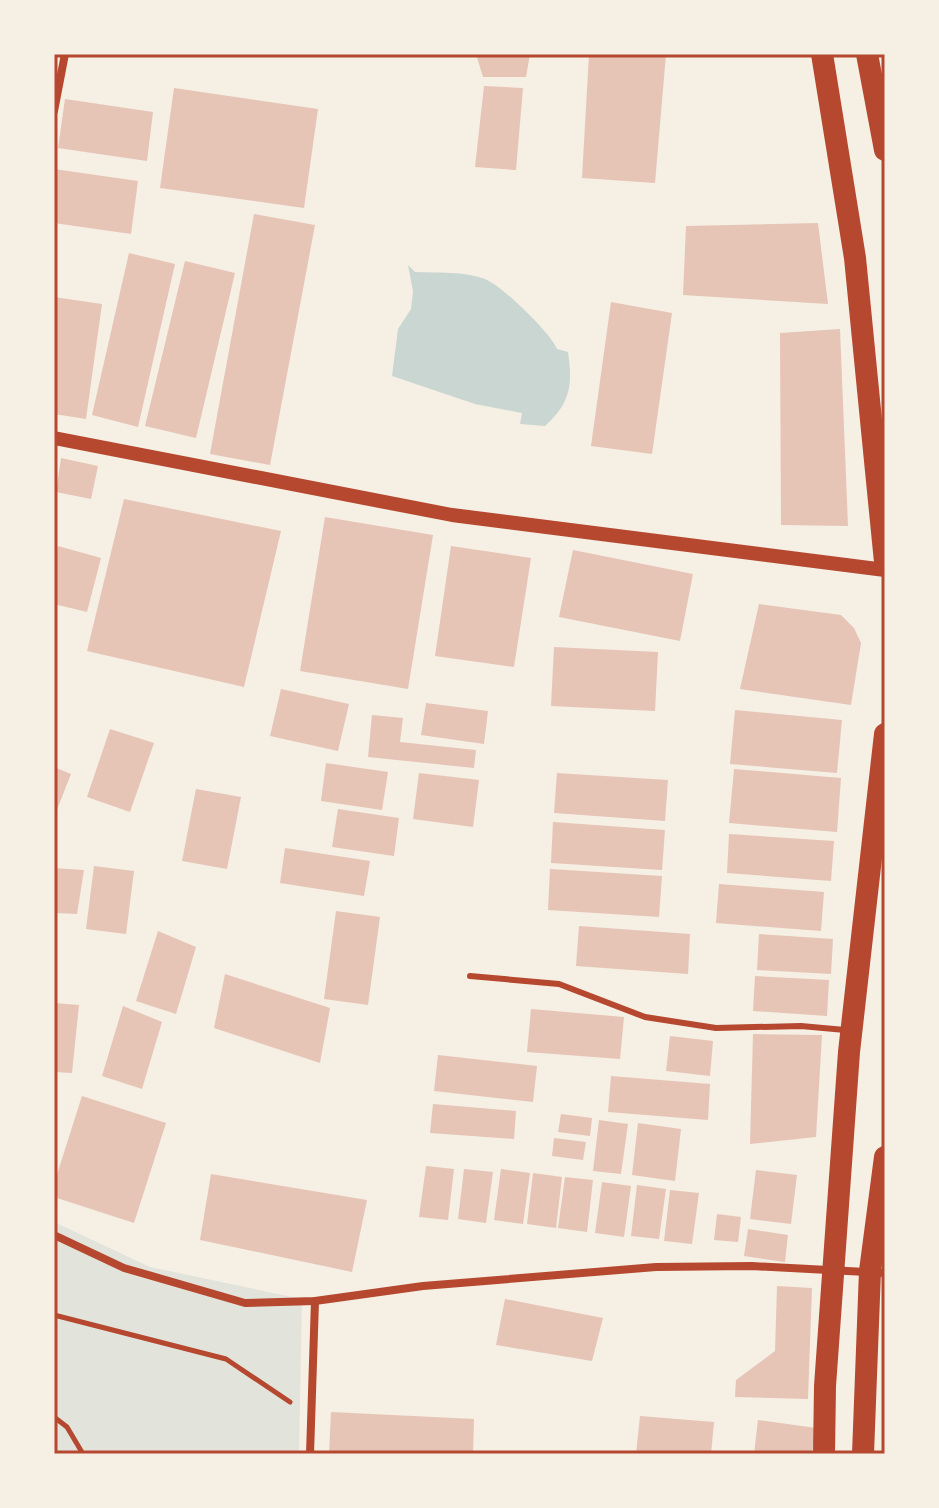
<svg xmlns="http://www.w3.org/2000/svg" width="939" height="1508" viewBox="0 0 939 1508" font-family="'Noto Sans',sans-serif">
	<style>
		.green { fill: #e2e4dc }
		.water { fill: #c9d6d2 }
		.building { fill: #e6c5b7 }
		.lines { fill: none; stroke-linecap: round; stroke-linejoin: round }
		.path { stroke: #b5482f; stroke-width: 5 }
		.service { stroke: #b5482f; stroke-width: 6 }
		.minor { stroke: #b5482f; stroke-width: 8 }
		.tertiary { stroke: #b5482f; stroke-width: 14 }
		.trunk { stroke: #b5482f; stroke-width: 22 }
		.neatline { fill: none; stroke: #b5482f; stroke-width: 3 }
	</style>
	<rect width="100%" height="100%" fill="#f6efe4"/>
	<polygon class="green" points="54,1222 150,1267 302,1299 299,1454 54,1454"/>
	<path class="water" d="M408,265L415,272C437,273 464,271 485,279C501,285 551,333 557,349L568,352C573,385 570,404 545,426L520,424L522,413L475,404L392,376L398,329L411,309L413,291Z"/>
	<g class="building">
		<polygon points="476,54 530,54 526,77 483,77"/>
		<polygon points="589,54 666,54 655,183 582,178"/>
		<polygon points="484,86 523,88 516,170 475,167"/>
		<polygon points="174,88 318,109 304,208 160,188"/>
		<polygon points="65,99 153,112 147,161 58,148"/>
		<polygon points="54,169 138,181 131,234 54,223"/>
		<polygon points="254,214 315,225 270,465 210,454"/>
		<polygon points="818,223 828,304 683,295 686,226"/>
		<polygon points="129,253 175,264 138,427 92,415"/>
		<polygon points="185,261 235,273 196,438 145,426"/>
		<polygon points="54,297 102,304 86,419 54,414"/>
		<polygon points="611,302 672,313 652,454 591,446"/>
		<polygon points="840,329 848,526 781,525 780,333"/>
		<polygon points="61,458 98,466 91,499 56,492"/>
		<polygon points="124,499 281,531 244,687 87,651"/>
		<polygon points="325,517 433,535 408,689 300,671"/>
		<polygon points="58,546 101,558 87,612 54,604 54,560"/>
		<polygon points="451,546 531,558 514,667 435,656"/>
		<polygon points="573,550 693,574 680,641 559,617"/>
		<polygon points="759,604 841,615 854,628 861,643 851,705 740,689"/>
		<polygon points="554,647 658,652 655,711 551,706"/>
		<polygon points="281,689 349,704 338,751 270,736"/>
		<polygon points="426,703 488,711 484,744 421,735"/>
		<polygon points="735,710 842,720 837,773 730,764"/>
		<polygon points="372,715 403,718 400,742 476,750 474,768 368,757"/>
		<polygon points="110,729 154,743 130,812 87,797"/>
		<polygon points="326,763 388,772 382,810 321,801"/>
		<polygon points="54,767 71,774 54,817"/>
		<polygon points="734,769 841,778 837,832 729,823"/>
		<polygon points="419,773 479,780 473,827 413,819"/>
		<polygon points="557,773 668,780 665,821 554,813"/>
		<polygon points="196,789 241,797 227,869 182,861"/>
		<polygon points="338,809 399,818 394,856 332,847"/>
		<polygon points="553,822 665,830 662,870 551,863"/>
		<polygon points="729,834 834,841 831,881 727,873"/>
		<polygon points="285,848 370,861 364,896 280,883"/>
		<polygon points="94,866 134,871 126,934 86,929"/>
		<polygon points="54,868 84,870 77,914 54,913"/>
		<polygon points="550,869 662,876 659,917 548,910"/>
		<polygon points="719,884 824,892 821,931 716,923"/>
		<polygon points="336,911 380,917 368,1005 324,999"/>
		<polygon points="579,926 690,934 688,974 576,966"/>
		<polygon points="158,931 196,947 176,1014 136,1001"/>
		<polygon points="759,934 833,939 831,974 757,970"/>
		<polygon points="225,974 330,1008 320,1063 214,1028"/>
		<polygon points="755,976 829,980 827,1016 753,1011"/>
		<polygon points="54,1003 79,1005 72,1073 54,1072"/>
		<polygon points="123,1006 162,1022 142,1089 102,1076"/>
		<polygon points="531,1009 624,1017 620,1059 527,1052"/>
		<polygon points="753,1034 822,1035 816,1137 750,1144"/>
		<polygon points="670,1036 713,1041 710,1076 666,1071"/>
		<polygon points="438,1055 537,1066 533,1102 434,1091"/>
		<polygon points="611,1076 710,1084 708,1120 608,1112"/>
		<polygon points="82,1096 166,1123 134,1223 54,1197 54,1184"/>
		<polygon points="433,1104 516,1111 514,1139 430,1133"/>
		<polygon points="561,1114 592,1118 590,1136 558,1132"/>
		<polygon points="599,1120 628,1124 621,1174 593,1171"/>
		<polygon points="638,1123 681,1129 675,1181 632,1175"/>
		<polygon points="554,1138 586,1142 583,1160 552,1156"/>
		<polygon points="426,1166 454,1169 448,1220 419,1217"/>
		<polygon points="464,1169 493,1172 486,1223 458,1219"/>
		<polygon points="501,1169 530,1173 523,1224 494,1220"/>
		<polygon points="756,1170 797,1175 791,1224 750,1219"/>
		<polygon points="533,1173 562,1177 556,1228 527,1224"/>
		<polygon points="211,1174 367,1200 352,1272 200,1240"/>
		<polygon points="565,1177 593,1180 587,1232 558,1228"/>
		<polygon points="602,1182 631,1186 624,1237 595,1233"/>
		<polygon points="637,1185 666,1189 659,1239 631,1236"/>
		<polygon points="670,1190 699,1193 692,1244 664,1241"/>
		<polygon points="717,1214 741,1217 738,1242 714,1240"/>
		<polygon points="748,1229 788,1235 785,1262 744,1256"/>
		<polygon points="777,1286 812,1288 808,1399 735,1397 736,1380 775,1351"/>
		<polygon points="505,1299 603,1318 592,1361 496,1345"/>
		<polygon points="331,1412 474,1419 473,1454 329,1454"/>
		<polygon points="640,1416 714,1422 711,1454 636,1454"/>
		<polygon points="758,1420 816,1428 812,1454 754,1454"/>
	</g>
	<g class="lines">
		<g class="path">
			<polyline points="54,1315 226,1359 290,1402"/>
			<polyline points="54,1417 67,1427 83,1454"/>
		</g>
		<polyline class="service" points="470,976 559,984 645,1017 716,1028 801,1026 845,1030"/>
		<g class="minor">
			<polyline points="54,111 65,54"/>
			<polyline points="54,1235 124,1268 245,1303 315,1301 423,1286 656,1267 752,1266 885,1273"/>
			<polyline points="310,1454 315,1301"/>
		</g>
		<polyline class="tertiary" points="54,438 452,515 885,570"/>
		<g class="trunk">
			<polyline points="822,54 855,258 885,562"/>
			<polyline points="867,54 885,150"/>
			<polyline points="824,1454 825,1386 849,1052 885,734"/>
			<polyline points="863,1454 870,1271 885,1157"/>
		</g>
	</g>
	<rect width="939" height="1508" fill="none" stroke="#f6efe4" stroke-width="112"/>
	<rect x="56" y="56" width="827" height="1396" class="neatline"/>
</svg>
